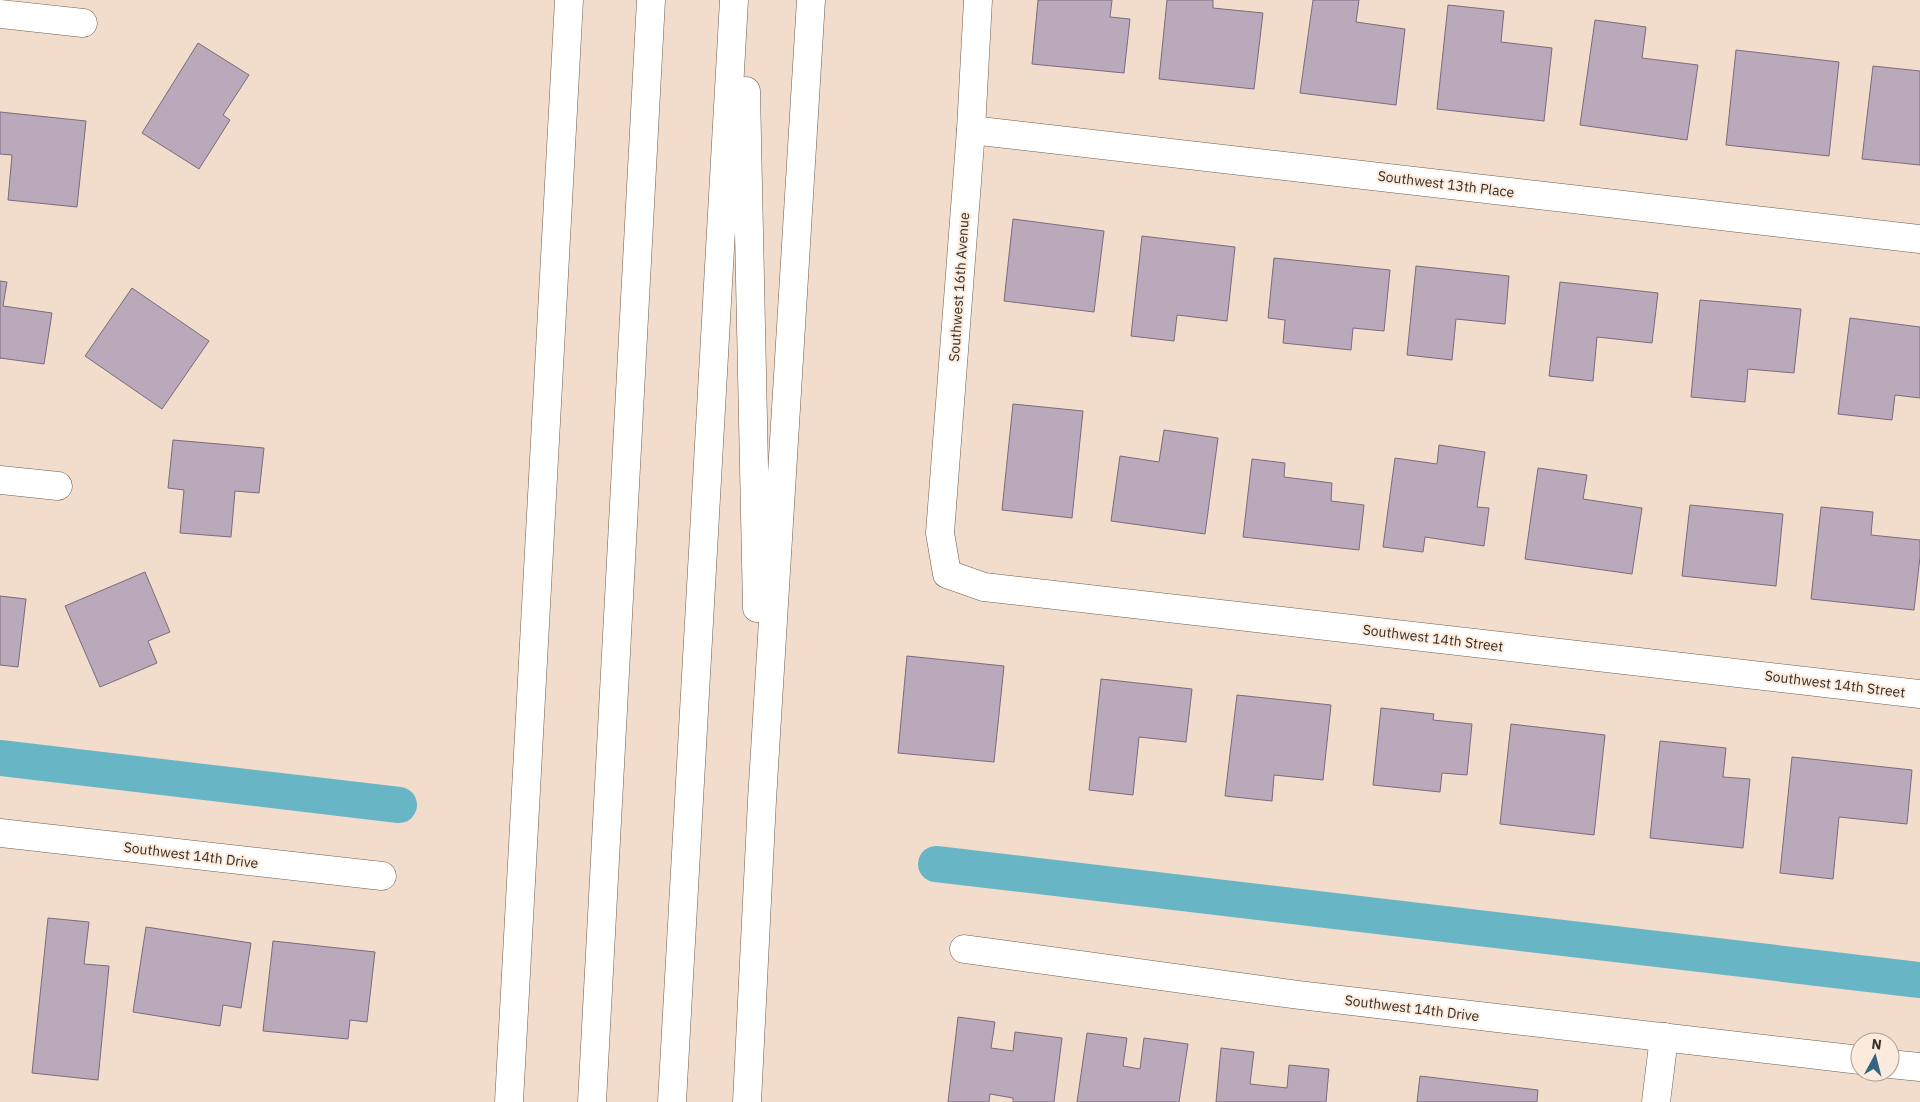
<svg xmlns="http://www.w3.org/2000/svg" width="1920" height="1102" viewBox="0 0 1920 1102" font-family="'IBM Plex Sans',sans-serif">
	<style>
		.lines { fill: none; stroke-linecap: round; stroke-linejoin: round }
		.canal { stroke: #67b5c5; stroke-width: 36 }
		.building { fill: #baa9bb; stroke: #7b6b7c }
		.minor-casing { stroke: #6f5d4e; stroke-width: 29 }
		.highway-casing { stroke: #6f5d4e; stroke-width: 29 }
		.minor { stroke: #fff; stroke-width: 28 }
		.highway { stroke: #fff; stroke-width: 28 }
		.labels { text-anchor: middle; stroke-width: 4; stroke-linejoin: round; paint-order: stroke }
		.street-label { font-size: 14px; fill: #362e27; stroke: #fcebdd }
	</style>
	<rect width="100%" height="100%" fill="#f2ddcc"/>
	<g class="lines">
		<g class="canal">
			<polyline points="0,758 399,805"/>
			<polyline points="936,864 1920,980"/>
		</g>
	</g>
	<g class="building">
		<polygon points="1038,0 1112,0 1110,17 1130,19 1124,73 1032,64"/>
		<polygon points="1167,0 1213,0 1213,8 1263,13 1254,89 1159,79"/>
		<polygon points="1313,0 1359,0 1356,22 1405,29 1396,105 1300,93"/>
		<polygon points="1448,5 1504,11 1501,42 1552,48 1544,121 1437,109"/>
		<polygon points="1595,20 1646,27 1642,58 1698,65 1687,140 1580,125"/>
		<polygon points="198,43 249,75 223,115 230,120 199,169 142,133"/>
		<polygon points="1736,50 1839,62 1829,156 1726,145"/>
		<polygon points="1873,66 1920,71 1920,165 1862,159"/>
		<polygon points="0,112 86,121 77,207 8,200 12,155 0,154"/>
		<polygon points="1013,219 1104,231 1094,312 1004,301"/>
		<polygon points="1142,236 1235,247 1227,321 1177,315 1174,341 1131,336"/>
		<polygon points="1274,258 1390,270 1384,331 1353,328 1351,350 1283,343 1285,320 1268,318"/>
		<polygon points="1416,266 1509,276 1505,324 1456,319 1452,360 1407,355"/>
		<polygon points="0,281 7,282 3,306 52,313 44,364 0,358 0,359"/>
		<polygon points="1560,282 1658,293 1652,343 1597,337 1593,381 1549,376"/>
		<polygon points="132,288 209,341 162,409 85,356"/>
		<polygon points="1700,300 1801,309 1794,373 1748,369 1745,402 1691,397"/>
		<polygon points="1850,318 1920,327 1920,398 1895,395 1892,420 1838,414"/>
		<polygon points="1013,404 1083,411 1072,518 1002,510"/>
		<polygon points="1164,430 1218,438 1205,534 1111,521 1120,456 1159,462"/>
		<polygon points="173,440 264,448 259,493 235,491 231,537 180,533 184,490 168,488"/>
		<polygon points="1439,445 1485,452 1477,507 1489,508 1484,546 1425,537 1423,552 1383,547 1395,458 1437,464"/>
		<polygon points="1252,459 1285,463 1284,477 1332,483 1331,501 1364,505 1359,550 1243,537"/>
		<polygon points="1538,468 1587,475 1583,499 1642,508 1632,574 1525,559"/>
		<polygon points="1690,505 1783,514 1776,586 1682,576"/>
		<polygon points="1821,507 1873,512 1871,535 1920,540 1920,557 1914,610 1811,599"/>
		<polygon points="145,572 170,632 148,641 157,663 100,687 65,606"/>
		<polygon points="0,596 26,599 18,667 0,665"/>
		<polygon points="907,656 1004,666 994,762 898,753"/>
		<polygon points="1101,679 1192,689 1186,742 1139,737 1133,795 1089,790"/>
		<polygon points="1237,695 1331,705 1323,780 1274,775 1272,801 1225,796"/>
		<polygon points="1381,708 1434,714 1433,720 1472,724 1467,775 1442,773 1440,792 1373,785"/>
		<polygon points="1511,724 1605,735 1594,835 1500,824"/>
		<polygon points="1660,741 1726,748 1723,777 1750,779 1743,848 1650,838"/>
		<polygon points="1792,757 1912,770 1907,824 1839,817 1833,879 1780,873"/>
		<polygon points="48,918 89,922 84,964 109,966 98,1080 32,1073"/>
		<polygon points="146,927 251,943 241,1008 223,1005 220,1026 133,1012"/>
		<polygon points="273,941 375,952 367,1022 350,1020 348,1039 263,1031"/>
		<polygon points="958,1017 995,1022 991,1048 1013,1051 1015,1032 1062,1038 1054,1102 1013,1102 1013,1098 990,1094 989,1102 948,1102"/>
		<polygon points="1087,1033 1127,1038 1123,1066 1140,1069 1144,1038 1188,1044 1179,1102 1077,1102"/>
		<polygon points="1221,1048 1254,1052 1250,1084 1287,1088 1289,1065 1329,1069 1326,1102 1216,1102"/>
		<polygon points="1420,1076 1538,1090 1537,1102 1417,1102"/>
	</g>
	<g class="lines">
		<g class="minor-casing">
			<g id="minor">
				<polyline points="978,0 971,130 940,533 947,574 984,587 1920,694"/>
				<polyline points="0,14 83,23"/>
				<polyline points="971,130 1920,239"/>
				<polyline points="0,480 58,486"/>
				<polyline points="0,833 382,876"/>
				<polyline points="964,949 1299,995 1860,1060"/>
				<polyline points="1890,1064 1920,1067"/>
				<polyline points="1656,1102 1664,1037"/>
			</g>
		</g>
		<g class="highway-casing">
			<g id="highway">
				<polyline points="746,91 757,608"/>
				<polyline points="509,1102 569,0"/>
				<polyline points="592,1102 651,0"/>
				<polyline points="672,1102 734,0"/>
				<polyline points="747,1102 762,800 811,0"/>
			</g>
		</g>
		<use href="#minor" class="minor"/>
		<use href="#highway" class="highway"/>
	</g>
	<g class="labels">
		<g class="street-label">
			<text transform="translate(1446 184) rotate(7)" y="5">Southwest 13th Place</text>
			<text transform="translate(959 287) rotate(-86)" y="5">Southwest 16th Avenue</text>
			<text transform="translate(1433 638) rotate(7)" y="5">Southwest 14th Street</text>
			<text transform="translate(1835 684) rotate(7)" y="5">Southwest 14th Street</text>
			<text transform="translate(191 855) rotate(7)" y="5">Southwest 14th Drive</text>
			<text transform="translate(1412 1008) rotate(7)" y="5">Southwest 14th Drive</text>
		</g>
	</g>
	<g transform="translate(1875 1057) rotate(7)"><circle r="24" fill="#fcebdd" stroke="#ad9f94"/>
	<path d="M0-4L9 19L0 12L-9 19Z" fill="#336582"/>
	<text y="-8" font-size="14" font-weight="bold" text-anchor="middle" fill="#362e27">N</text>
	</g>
</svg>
